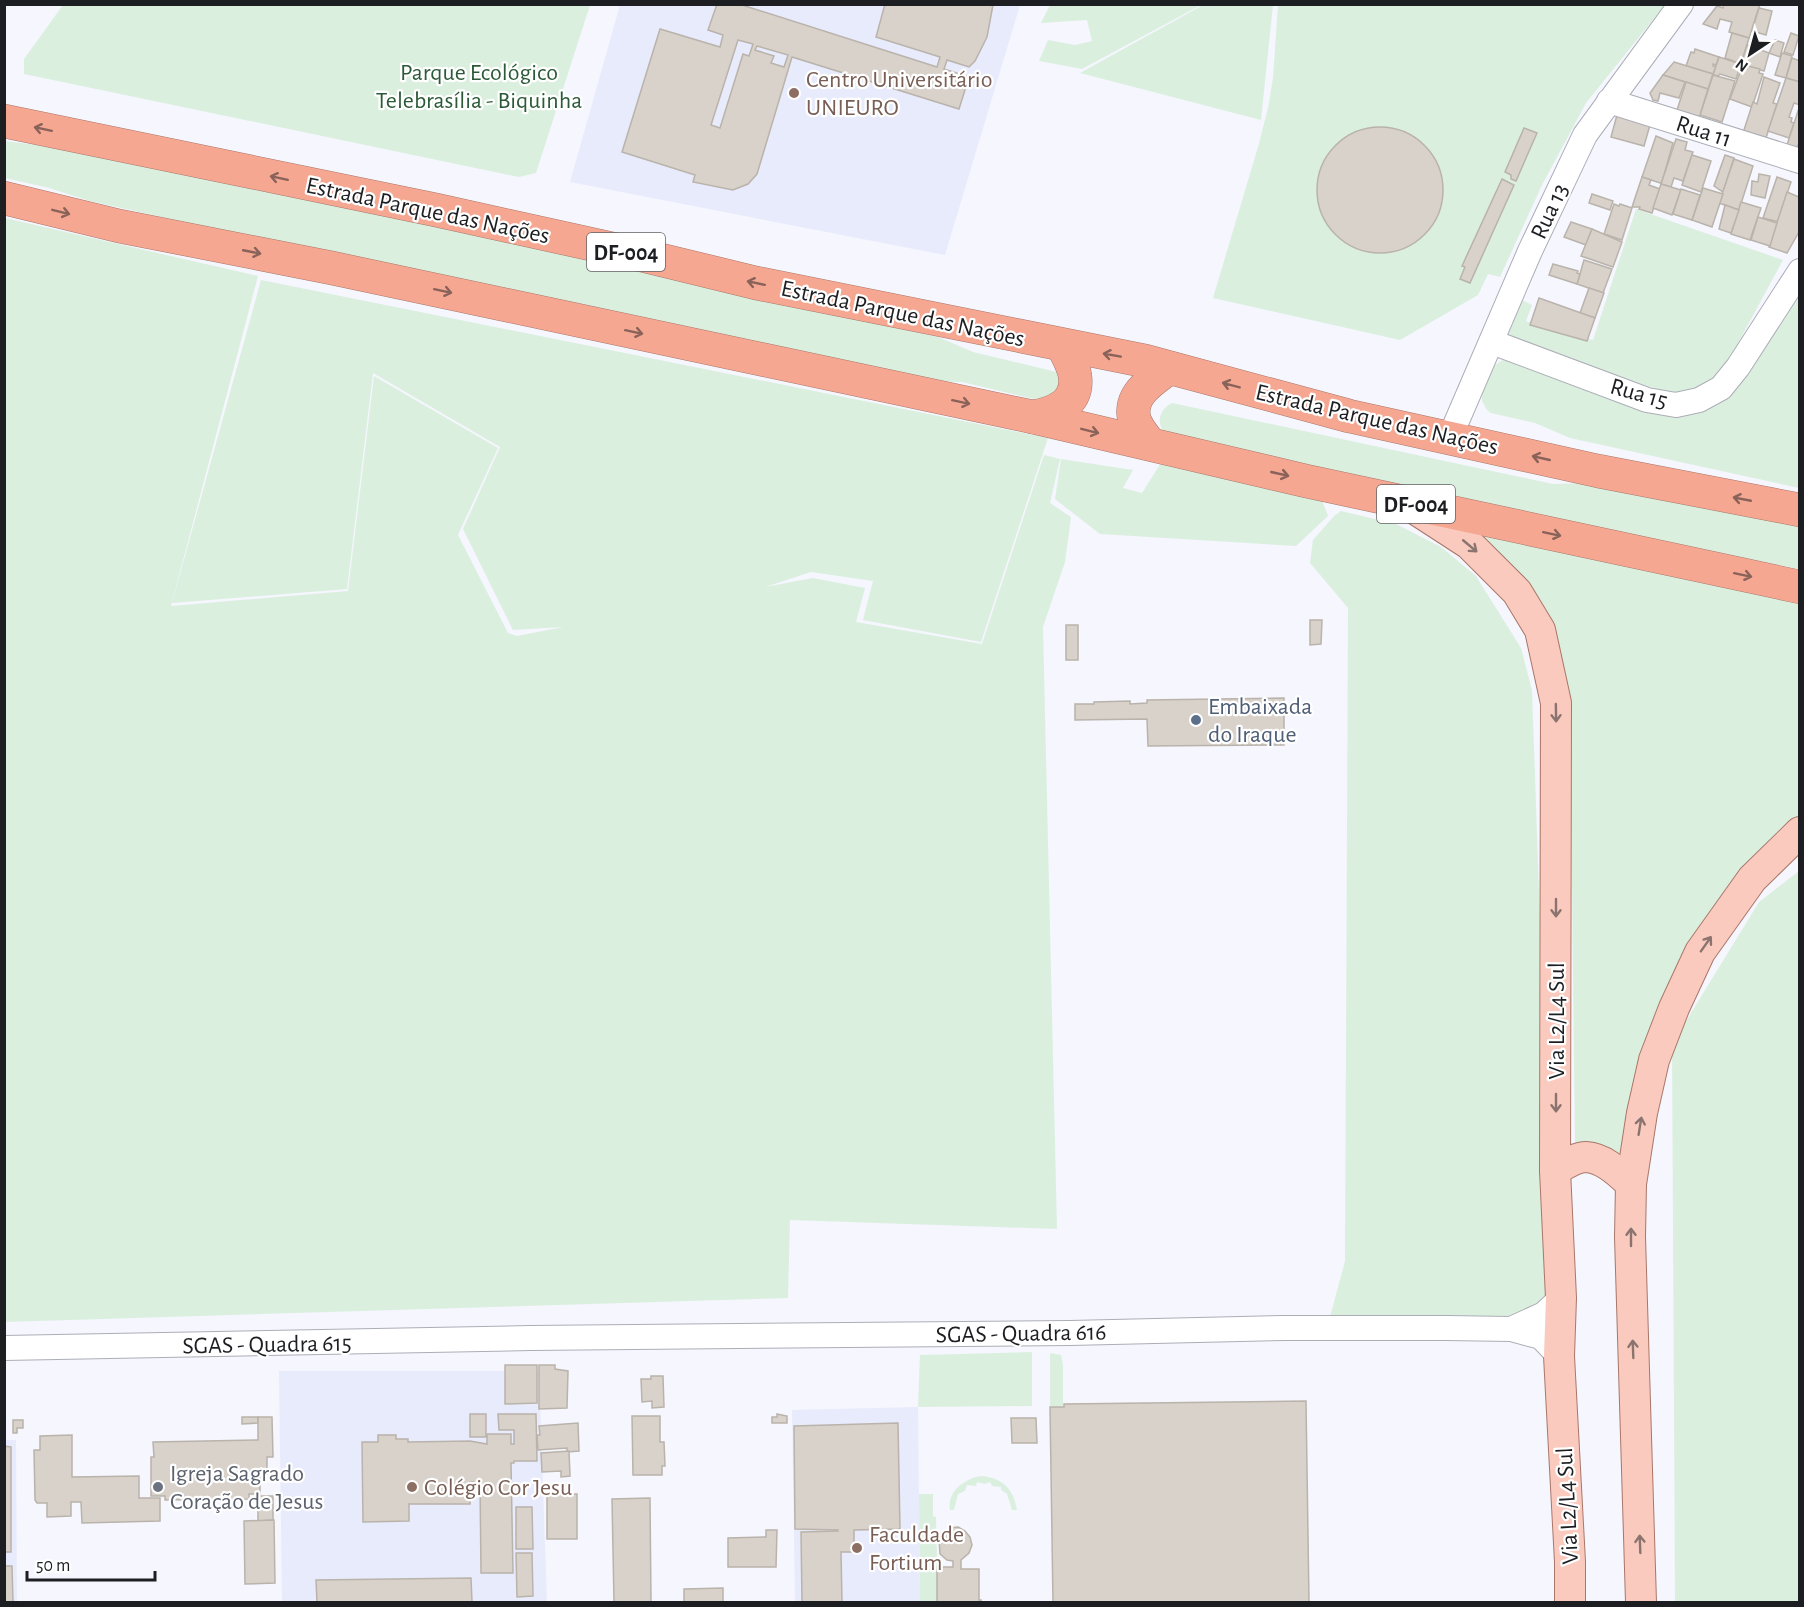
<svg xmlns="http://www.w3.org/2000/svg" width="1804" height="1607" viewBox="0 0 1804 1607" font-family="'Alegreya Sans',sans-serif">
	<style>
		.built { fill: #e8ebfc }
		.green { fill: #dbefdf }
		.building { fill: #d8d2ca; stroke: #b9b3ab; stroke-width: 1.5; fill-rule: evenodd }
		.lines { fill: none; stroke-linecap: round; stroke-linejoin: round }
		.minor-casing { stroke: #acaeb7; stroke-width: 26 }
		.major-casing { stroke: #a9776a; stroke-width: 32 }
		.highway-casing { stroke: #a9776a; stroke-width: 34 }
		.minor { stroke: #fff; stroke-width: 24 }
		.major { stroke: #f9cabd; stroke-width: 30 }
		.highway { stroke: #f5a791; stroke-width: 33 }
		.oneway { stroke: #896259 }
		.oneway2 { stroke: #8b746f }
		.education-dot { fill: #8d6e63; stroke: #fff; stroke-width: 2 }
		.service-dot { fill: #5c6f8a; stroke: #fff; stroke-width: 2 }
		.worship-dot { fill: #6b7280; stroke: #fff; stroke-width: 2 }
		.labels { text-anchor: middle; stroke-width: 4.5; stroke-linejoin: round; paint-order: stroke }
		.shield { fill: #fff; stroke: #616264; stroke-width: 1.5 }
		.shield-label { font-size: 22px; font-weight: bold; fill: #1d1e21 }
		.park-label { font-size: 24px; fill: #2c5a38; stroke: #fff }
		.education-label { font-size: 24px; fill: #785e54; stroke: #fff; text-anchor: start }
		.street-label { font-size: 24px; fill: #1d1e21; stroke: #fff }
		.service-label { font-size: 24px; fill: #4e5e75; stroke: #fff; text-anchor: start }
		.worship-label { font-size: 24px; fill: #5b616d; stroke: #fff; text-anchor: start }
	</style>
	<rect width="100%" height="100%" fill="#f5f6fe"/>
	<g class="built">
		<polygon points="620,5 1020,5 945,255 570,182"/>
		<polygon points="279,1371 539,1371 547,1602 282,1602"/>
		<polygon points="918,1407 920,1602 795,1602 792,1410"/>
		<polygon points="5,1440 16,1440 17,1602 5,1602"/>
	</g>
	<g class="green">
		<polygon points="63,5 63,4 590,5 536,173 519,177 24,74 24,59"/>
		<polygon points="1050,5 1050,4 1201,5 1082,69 1039,61 1048,40 1075,45 1092,41 1087,20 1041,23"/>
		<polygon points="1203,5 1273,5 1261,120 1080,73"/>
		<polygon points="1278,5 1665,5 1586,103 1542,185 1500,277 1488,274 1478,295 1400,340 1213,298 1258,147 1268,108 1273,78"/>
		<polygon points="5,141 107,154 938,337 973,352 1057,372 1063,383 1047,402 962,382 922,381 507,294 90,201 49,188 5,178"/>
		<polygon points="1636,209 1783,260 1716,384 1689,398 1647,386 1521,343 1507,334 1514,296 1532,305 1526,321 1593,340"/>
		<polygon points="5,218 258,276 171,606 348,591 374,376 498,448 458,535 508,633 517,636 563,627 513,630 463,529 500,447 373,373 347,589 172,603 261,280 1048,438 981,642 863,620 873,581 811,572 765,587 813,578 865,588 856,622 982,644 1044,455 1060,459 1050,503 1071,517 1065,562 1043,627 1057,1229 790,1220 788,1298 5,1322"/>
		<path d="M1799,288V488L1570,438L1535,423L1491,413L1487,410L1482,401V390L1495,365L1504,359L1684,415C1697,413 1709,410 1720,403C1748,385 1781,319 1799,288Z"/>
		<path d="M1172,403L1553,484L1590,483L1799,519V569L1551,518L1164,433C1156,421 1160,409 1172,403Z"/>
		<polygon points="1164,458 1321,498 1328,516 1296,546 1100,534 1055,499 1061,459 1133,470 1123,488 1142,493"/>
		<polygon points="1341,511 1396,524 1441,547 1476,576 1521,648 1532,690 1553,1296 1520,1318 1330,1317 1345,1261 1348,608 1310,563 1313,540 1334,516"/>
		<path d="M1477,533L1799,601V817L1742,878L1628,1157L1608,1148L1575,1147L1570,712C1565,640 1533,578 1477,533Z"/>
		<polygon points="1799,871 1799,1602 1675,1602 1672,1044 1759,902"/>
		<polygon points="1032,1352 1032,1406 918,1407 920,1355"/>
		<polygon points="1050,1353 1061,1355 1063,1365 1063,1406 1050,1406"/>
		<path d="M982,1476C1003,1478 1014,1490 1017,1510H1012L1007,1494L1001,1490V1487L992,1486L990,1482L985,1484L977,1482L976,1486L967,1485L965,1491L958,1494L954,1510H950C947,1492 964,1478 982,1476Z"/>
		<polygon points="919,1494 933,1494 933,1516 936,1517 938,1602 920,1602"/>
	</g>
	<g class="building">
		<path d="M717,4H739L937,67L940,57L876,37L885,4L993,5L987,37L975,61L969,67L947,60L944,69L969,77L959,109L792,57L757,174L748,184L733,190L693,182L695,175L622,152L660,29L720,47L723,35L708,30ZM738,40L753,44L749,56L743,54L720,128L711,125ZM757,46L788,55L784,67L771,63L774,56L755,50Z"/>
		<polygon points="1724,4 1760,4 1749,38 1729,32 1732,22 1720,19 1717,29 1703,24 1717,6 1723,8"/>
		<polygon points="1759,8 1772,11 1766,35 1752,31"/>
		<polygon points="1732,33 1749,38 1741,64 1725,58"/>
		<polygon points="1791,33 1799,36 1793,55 1784,52"/>
		<polygon points="1775,40 1784,43 1780,57 1769,53"/>
		<polygon points="1747,45 1769,53 1764,71 1741,64"/>
		<polygon points="1695,49 1719,57 1716,65 1713,64 1713,66 1716,67 1713,74 1686,66 1691,52 1694,53"/>
		<polygon points="1782,53 1792,56 1786,78 1775,75"/>
		<polygon points="1719,57 1741,64 1736,79 1720,74 1718,76 1713,75"/>
		<polygon points="1792,58 1800,61 1800,82 1786,78"/>
		<polygon points="1674,62 1713,74 1708,89 1663,75"/>
		<polygon points="1748,66 1760,69 1759,73 1763,74 1752,107 1730,99 1742,67 1747,69"/>
		<polygon points="1663,75 1685,82 1679,98 1660,93 1658,101 1653,100 1650,93"/>
		<polygon points="1713,75 1735,81 1722,122 1700,115"/>
		<polygon points="1764,77 1780,83 1773,103 1777,104 1765,141 1743,133 1753,102 1757,104"/>
		<polygon points="1786,78 1800,82 1800,105 1794,103 1789,117 1792,118 1791,122 1794,123 1789,138 1768,131"/>
		<polygon points="1686,82 1708,89 1699,118 1677,110"/>
		<polygon points="1799,108 1800,141 1796,149 1787,145"/>
		<polygon points="1617,115 1650,125 1644,146 1611,137"/>
		<circle cx="1380" cy="190" r="63"/>
		<polygon points="1524,128 1537,133 1516,181 1511,179 1511,175 1505,172"/>
		<polygon points="1656,136 1673,143 1662,182 1660,183 1642,177"/>
		<polygon points="1676,139 1687,142 1685,150 1693,152 1683,181 1674,178 1671,187 1661,184"/>
		<polygon points="1692,155 1711,161 1701,192 1682,185"/>
		<polygon points="1725,155 1734,158 1723,192 1714,186"/>
		<polygon points="1734,159 1753,166 1739,210 1719,203"/>
		<polygon points="1759,174 1770,176 1765,198 1751,195 1752,181 1758,182"/>
		<polygon points="1642,177 1651,180 1649,185 1660,189 1652,213 1639,209 1640,207 1632,207"/>
		<polygon points="1777,177 1791,182 1778,221 1775,221 1763,218"/>
		<polygon points="1502,179 1514,185 1470,283 1460,279 1465,267 1462,266"/>
		<polygon points="1661,184 1681,190 1672,215 1653,208"/>
		<polygon points="1703,188 1723,194 1712,227 1692,220"/>
		<polygon points="1681,189 1700,195 1692,220 1673,214"/>
		<polygon points="1787,192 1799,197 1800,230 1787,253 1769,247"/>
		<polygon points="1592,194 1613,201 1610,210 1589,203"/>
		<polygon points="1741,202 1761,208 1750,240 1731,234"/>
		<polygon points="1614,204 1619,206 1620,204 1632,208 1622,240 1604,234"/>
		<polygon points="1725,205 1739,210 1731,233 1719,229"/>
		<polygon points="1758,217 1777,223 1770,246 1751,240"/>
		<polygon points="1571,222 1592,229 1586,245 1564,237"/>
		<polygon points="1592,229 1622,242 1613,267 1581,256"/>
		<polygon points="1584,260 1612,269 1603,293 1577,284"/>
		<polygon points="1553,264 1578,271 1577,273 1580,274 1577,284 1549,275"/>
		<polygon points="1589,288 1604,293 1595,318 1580,313"/>
		<polygon points="1539,298 1595,318 1587,341 1530,325"/>
		<polygon points="1310,620 1322,620 1321,644 1310,645"/>
		<rect x="1066" y="625" width="12" height="35"/>
		<polygon points="1284,698 1284,745 1148,746 1147,719 1075,720 1075,704 1094,704 1094,702 1130,701 1130,704 1147,703 1147,700"/>
		<polygon points="505,1365 537,1365 537,1403 505,1404"/>
		<polygon points="539,1365 555,1365 555,1369 568,1371 567,1408 539,1409"/>
		<polygon points="651,1376 663,1376 664,1407 652,1408 652,1401 642,1402 641,1379 651,1379"/>
		<polygon points="1306,1401 1309,1602 1053,1602 1050,1407 1064,1407 1064,1404"/>
		<rect x="470" y="1414" width="16" height="23"/>
		<polygon points="498,1414 536,1414 537,1461 514,1461 514,1463 511,1463 513,1573 481,1573 480,1482 470,1482 470,1504 409,1504 409,1521 363,1522 362,1442 378,1442 378,1435 396,1435 396,1439 408,1439 408,1442 470,1441 487,1444 487,1434 511,1434 511,1444 514,1444 514,1430 499,1430"/>
		<polygon points="777,1414 787,1416 787,1423 772,1423 772,1417 777,1417"/>
		<polygon points="632,1416 660,1416 660,1442 664,1442 665,1466 662,1466 662,1475 633,1475"/>
		<polygon points="242,1417 258,1417 258,1423 242,1424"/>
		<polygon points="258,1417 272,1417 273,1457 267,1457 267,1474 260,1474 260,1494 249,1494 249,1499 165,1500 165,1496 151,1496 151,1457 154,1457 153,1442 258,1440"/>
		<polygon points="1011,1418 1036,1418 1037,1443 1012,1443"/>
		<polygon points="13,1420 23,1420 23,1428 17,1428 17,1433 13,1433"/>
		<polygon points="578,1423 579,1451 567,1452 567,1448 538,1450 537,1435 540,1435 539,1426"/>
		<polygon points="898,1423 900,1529 854,1530 854,1552 841,1552 842,1602 802,1602 801,1532 838,1531 838,1530 795,1529 794,1426"/>
		<polygon points="72,1435 72,1477 139,1476 139,1498 160,1498 160,1521 82,1523 81,1502 71,1502 71,1516 47,1517 47,1503 37,1503 35,1500 34,1450 40,1450 40,1436"/>
		<polygon points="4,1446 11,1447 11,1552 4,1552"/>
		<polygon points="569,1451 570,1476 561,1477 561,1471 542,1472 541,1453"/>
		<polygon points="569,1484 569,1494 577,1494 577,1539 547,1539 547,1485"/>
		<polygon points="258,1496 273,1496 273,1520 258,1521"/>
		<polygon points="650,1498 651,1602 614,1602 612,1499"/>
		<polygon points="516,1507 532,1507 533,1549 516,1549"/>
		<polygon points="274,1520 275,1583 245,1584 244,1521"/>
		<polygon points="958,1527 965,1531 970,1537 972,1545 969,1553 961,1560 961,1569 979,1569 979,1600 981,1600 981,1602 937,1602 937,1567 953,1567 953,1561 947,1560 940,1554 939,1539 949,1528"/>
		<polygon points="766,1530 777,1530 776,1567 728,1567 728,1538 766,1537"/>
		<polygon points="516,1553 532,1553 533,1596 517,1597"/>
		<polygon points="4,1566 12,1566 13,1602 4,1602"/>
		<polygon points="471,1578 472,1602 317,1602 316,1580"/>
		<polygon points="723,1588 723,1602 684,1602 684,1589"/>
	</g>
	<g class="lines">
		<g class="minor-casing">
			<g id="minor">
				<polyline points="1609,101 1800,161"/>
				<polyline points="1492,342 1647,400 1676,405 1699,400 1721,388 1738,367 1800,271"/>
				<polyline points="1450,437 1530,251 1585,135 1681,4"/>
				<polyline points="1511,1329 1544,1314 1561,1298"/>
				<polyline points="4,1348 530,1338 1070,1333 1284,1328 1446,1328 1511,1329 1541,1337 1559,1356"/>
			</g>
		</g>
		<g class="major-casing">
			<g id="major">
				<polyline points="1409,505 1469,544 1517,592 1540,630 1556,703 1555,1170 1561,1298 1559,1356 1570,1562 1570,1602"/>
				<path d="M1555,1170C1564,1165 1576,1157 1586,1157C1604,1158 1619,1173 1631,1184"/>
				<polyline points="1641,1602 1630,1237 1631,1184 1642,1113 1654,1060 1674,1008 1700,952 1752,879 1800,832"/>
			</g>
		</g>
		<g class="highway-casing">
			<g id="highway">
				<polyline points="4,121 436,210 645,256 756,283 1145,361 1349,416 1598,471 1800,510"/>
				<polyline points="4,198 119,226 332,268 1033,417 1306,481 1800,587"/>
				<path d="M1033,417C1054,413 1079,404 1075,376C1074,367 1067,355 1063,346"/>
				<path d="M1149,443C1144,436 1136,427 1134,418C1129,394 1153,380 1169,368"/>
			</g>
		</g>
		<use href="#minor" class="minor"/>
		<use href="#major" class="major"/>
		<use href="#highway" class="highway"/>
	</g>
	<defs><path id="oneway-shaft" d="M-6 0H5M1.5-3L5.5 0L1.5 3" fill="none" stroke-width="1.6" stroke-linecap="round" stroke-linejoin="round" transform="scale(1.5)"/></defs>
	<g class="oneway">
		<use href="#oneway-shaft" transform="translate(43 129) rotate(-168)"/>
		<use href="#oneway-shaft" transform="translate(279 178) rotate(-168)"/>
		<use href="#oneway-shaft" transform="translate(61 212) rotate(14)"/>
		<use href="#oneway-shaft" transform="translate(252 252) rotate(11)"/>
		<use href="#oneway-shaft" transform="translate(756 283) rotate(-168)"/>
		<use href="#oneway-shaft" transform="translate(443 291) rotate(12)"/>
		<use href="#oneway-shaft" transform="translate(634 332) rotate(12)"/>
		<use href="#oneway-shaft" transform="translate(1112 355) rotate(-170)"/>
		<use href="#oneway-shaft" transform="translate(1231 385) rotate(-165)"/>
		<use href="#oneway-shaft" transform="translate(961 402) rotate(12)"/>
		<use href="#oneway-shaft" transform="translate(1090 431) rotate(14)"/>
		<use href="#oneway-shaft" transform="translate(1541 458) rotate(-167)"/>
		<use href="#oneway-shaft" transform="translate(1280 474) rotate(13)"/>
		<use href="#oneway-shaft" transform="translate(1742 499) rotate(-169)"/>
		<use href="#oneway-shaft" transform="translate(1552 534) rotate(12)"/>
		<use href="#oneway-shaft" transform="translate(1743 575) rotate(12)"/>
	</g>
	<g class="oneway2">
		<use href="#oneway-shaft" transform="translate(1470 546) rotate(40)"/>
		<use href="#oneway-shaft" transform="translate(1556 713) rotate(89)"/>
		<use href="#oneway-shaft" transform="translate(1556 908) rotate(90)"/>
		<use href="#oneway-shaft" transform="translate(1706 944) rotate(-55)"/>
		<use href="#oneway-shaft" transform="translate(1556 1103) rotate(90)"/>
		<use href="#oneway-shaft" transform="translate(1640 1126) rotate(-81)"/>
		<use href="#oneway-shaft" transform="translate(1631 1237) rotate(-90)"/>
		<use href="#oneway-shaft" transform="translate(1633 1349) rotate(-92)"/>
		<use href="#oneway-shaft" transform="translate(1640 1544) rotate(-92)"/>
	</g>
	<g class="education-dot">
		<circle cx="794" cy="93" r="6"/>
		<circle cx="412" cy="1487" r="6"/>
		<circle cx="857" cy="1548" r="6"/>
	</g>
	<circle class="service-dot" cx="1196" cy="720" r="6"/>
	<circle class="worship-dot" cx="158" cy="1487" r="6"/>
	<g class="labels">
		<g class="shield">
			<rect x="587" y="233" width="78" height="38" rx="4.5"/>
			<rect x="1377" y="485" width="78" height="38" rx="4.5"/>
		</g>
		<g class="shield-label">
			<text x="626" y="260">DF-004</text>
			<text x="1416" y="512">DF-004</text>
		</g>
		<g class="park-label">
			<text x="479" y="80">Parque Ecológico<tspan x="479" dy="28">Telebrasília - Biquinha</tspan></text>
		</g>
		<g class="education-label">
			<text x="806" y="87">Centro Universitário<tspan x="806" dy="28">UNIEURO</tspan></text>
			<text x="424" y="1495">Colégio Cor Jesu</text>
			<text x="869" y="1542">Faculdade<tspan x="869" dy="28">Fortium</tspan></text>
		</g>
		<g class="street-label">
			<text transform="translate(1704 131) rotate(18)" y="8">Rua 11</text>
			<text transform="translate(428 210) rotate(12)" y="8">Estrada Parque das Nações</text>
			<text transform="translate(1549 211) rotate(-65)" y="8">Rua 13</text>
			<text transform="translate(903 313) rotate(12)" y="8">Estrada Parque das Nações</text>
			<text transform="translate(1639 393) rotate(16)" y="8">Rua 15</text>
			<text transform="translate(1377 419) rotate(13)" y="8">Estrada Parque das Nações</text>
			<text transform="translate(1556 1021) rotate(-90)" y="8">Via L2/L4 Sul</text>
			<text transform="translate(1021 1333) rotate(-1)" y="8">SGAS - Quadra 616</text>
			<text transform="translate(267 1344) rotate(-1)" y="8">SGAS - Quadra 615</text>
			<text transform="translate(1567 1506) rotate(-93)" y="8">Via L2/L4 Sul</text>
		</g>
		<g class="service-label">
			<text x="1208" y="714">Embaixada<tspan x="1208" dy="28">do Iraque</tspan></text>
		</g>
		<g class="worship-label">
			<text x="170" y="1481">Igreja Sagrado<tspan x="170" dy="28">Coração de Jesus</tspan></text>
		</g>
	</g>
	<rect width="1804" height="1607" fill="none" stroke="#1d1e21" stroke-width="12"/>
	<g transform="translate(1750 54) rotate(216)" stroke="#ffffff" stroke-width="4.5" paint-order="stroke">
	<path d="M0-4.5L10 22L0 15L-10 22Z" fill="#1d1e21"/>
	<text y="-9" font-size="16" font-weight="bold" text-anchor="middle" fill="#1d1e21">N</text>
	</g>
	<path d="M27 1571v9h128v-9" fill="none" stroke="#1d1e21" stroke-width="3"/>
	<text x="36" y="1571" font-size="18" fill="#1d1e21" stroke="#ffffff" stroke-width="4.5" paint-order="stroke">50 m</text>
</svg>
